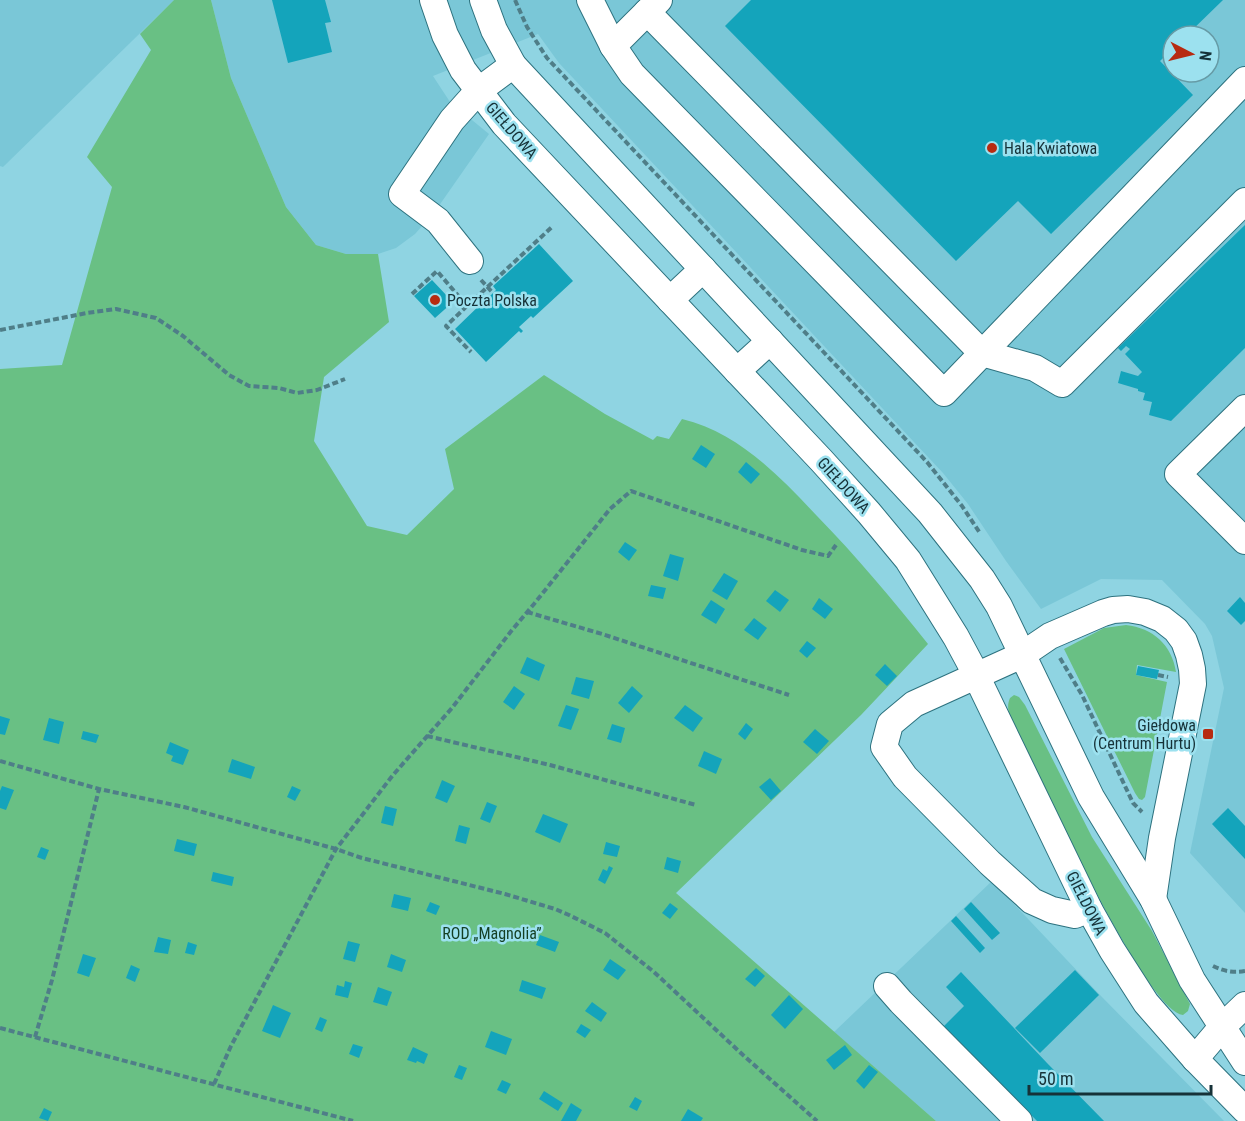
<svg xmlns="http://www.w3.org/2000/svg" width="1245" height="1121" viewBox="0 0 1245 1121" font-family="'Roboto Condensed',sans-serif">
	<style>
		.built { fill: #7ac7d7; fill-rule: evenodd }
		.green { fill: #69c084 }
		.building { fill: #14a4bb }
		.lines { fill: none; stroke-linecap: round; stroke-linejoin: round }
		.minor-casing { stroke: #2d727f; stroke-width: 28 }
		.path { stroke: #4f7e88; stroke-width: 4; stroke-dasharray: 6 3; stroke-linecap: butt }
		.minor { stroke: #fff; stroke-width: 26 }
		.poi-dot { fill: #b72b11; stroke: #9ce1ef; stroke-width: 2 }
		.labels { text-anchor: middle; stroke-width: 5; stroke-linejoin: round; paint-order: stroke }
		.street-label { font-size: 16px; fill: #163238; stroke: #9ce1ef }
		.poi-label { font-size: 16px; fill: #163238; stroke: #9ce1ef; text-anchor: start }
		.park-label { font-size: 16px; fill: #143f23; stroke: #9ce1ef }
	</style>
	<rect width="100%" height="100%" fill="#8fd4e2"/>
	<g class="built">
		<polygon points="0,0 174,0 3,167 0,166"/>
		<path d="M211,0H1245V913L1190,853L1224,688L1212,636L1205,624L1162,580L1101,579L1041,609L1006,561L968,504L943,473L559,63L538,34L433,76L450,102L489,134L436,210L415,234L396,248L378,254H346L316,245L286,207L231,78ZM1173,36H1209V72H1173Z"/>
		<polygon points="992,881 1101,996 1224,1121 936,1121 834,1032"/>
	</g>
	<g class="green">
		<path d="M174,0H211L231,78L286,207L316,245L346,254H378L389,322L324,377L314,441L367,526L407,535L454,489L445,449L544,375L605,414L653,440L657,436L669,439L682,419C738,432 779,476 817,516C857,557 893,600 928,644L861,715L676,893L936,1121H0V369L62,365L112,187L87,157L151,50L140,34Z"/>
		<path d="M1126,625C1153,628 1172,645 1176,672L1137,665L1136,675L1167,682L1145,797L1142,800L1139,799L1135,793L1064,649L1104,628Z"/>
		<path d="M1014,695L1019,697L1025,705L1092,837L1152,931L1190,1004L1188,1011L1183,1015C1144,1011 1032,761 1010,717C1008,710 1007,705 1010,698Z"/>
	</g>
	<g class="building">
		<polygon points="272,0 325,0 331,22 325,23 332,52 288,63"/>
		<polygon points="751,0 1223,0 1186,36 1173,36 1173,48 1160,61 1193,95 1051,234 1018,201 956,261 725,26"/>
		<polygon points="1245,225 1245,348 1171,421 1149,415 1152,402 1143,400 1145,393 1138,391 1138,389 1118,383 1121,371 1138,376 1142,372 1125,354 1130,349 1126,346 1121,351 1118,348"/>
		<polygon points="539,244 573,281 533,318 531,316 519,327 523,331 521,333 519,331 486,362 455,329 486,299 481,294 482,293 488,298 496,290 493,286"/>
		<polygon points="432,280 448,297 450,295 452,297 450,299 453,302 435,318 414,296"/>
		<polygon points="701,445 715,454 706,468 692,459"/>
		<polygon points="746,462 760,474 751,484 738,472"/>
		<polygon points="625,542 637,550 629,561 618,552"/>
		<polygon points="670,554 684,558 678,581 663,576"/>
		<polygon points="724,573 738,581 727,600 712,591"/>
		<polygon points="651,585 666,588 663,599 648,596"/>
		<polygon points="775,590 789,600 780,612 766,601"/>
		<polygon points="1240,597 1245,603 1245,621 1241,625 1227,611"/>
		<polygon points="819,598 833,609 825,619 812,609"/>
		<polygon points="711,600 725,609 716,624 701,615"/>
		<polygon points="754,618 767,628 758,640 744,630"/>
		<polygon points="807,641 816,648 807,658 799,651"/>
		<polygon points="527,657 545,665 539,681 520,673"/>
		<polygon points="885,664 897,676 887,686 875,675"/>
		<polygon points="1138,666 1159,670 1157,679 1136,675"/>
		<polygon points="576,677 594,681 589,699 571,694"/>
		<polygon points="514,686 525,694 514,710 503,702"/>
		<polygon points="632,686 643,696 629,713 618,703"/>
		<polygon points="566,705 579,709 571,730 558,726"/>
		<polygon points="685,705 703,718 693,732 674,718"/>
		<polygon points="0,716 10,719 5,735 0,734"/>
		<polygon points="49,718 64,722 59,744 43,740"/>
		<polygon points="746,723 753,729 745,740 738,734"/>
		<polygon points="612,724 625,728 621,743 607,739"/>
		<polygon points="815,729 829,741 817,754 803,742"/>
		<polygon points="83,731 99,735 96,743 81,739"/>
		<polygon points="170,742 189,750 183,765 171,761 173,756 166,753"/>
		<polygon points="704,751 722,759 716,774 698,766"/>
		<polygon points="232,759 255,767 251,779 228,772"/>
		<polygon points="770,778 781,791 771,800 759,787"/>
		<polygon points="442,780 455,786 447,803 435,798"/>
		<polygon points="2,786 14,790 6,810 0,808 0,791"/>
		<polygon points="292,786 301,790 295,801 287,797"/>
		<polygon points="487,802 497,806 490,823 480,819"/>
		<polygon points="385,806 397,809 393,826 381,823"/>
		<polygon points="1228,808 1245,826 1245,859 1212,824"/>
		<polygon points="543,814 568,824 560,843 535,832"/>
		<polygon points="459,825 470,828 466,844 455,841"/>
		<polygon points="177,839 197,844 194,856 174,851"/>
		<polygon points="606,842 620,846 617,857 603,854"/>
		<polygon points="41,847 49,850 45,860 37,857"/>
		<polygon points="667,857 681,861 678,873 664,869"/>
		<polygon points="609,866 613,868 605,884 598,880 603,869 607,871"/>
		<polygon points="213,872 234,877 232,886 211,881"/>
		<polygon points="394,894 411,898 408,911 391,907"/>
		<polygon points="430,902 440,906 436,915 426,911"/>
		<polygon points="971,902 1000,933 992,940 964,909"/>
		<polygon points="670,903 678,909 670,919 662,913"/>
		<polygon points="956,916 985,948 980,953 951,921"/>
		<polygon points="540,935 559,942 555,952 536,945"/>
		<polygon points="158,937 171,940 168,954 154,952"/>
		<polygon points="348,941 360,944 355,962 343,959"/>
		<polygon points="188,942 197,945 194,955 185,953"/>
		<polygon points="83,954 96,958 89,977 77,973"/>
		<polygon points="391,954 406,960 402,972 387,967"/>
		<polygon points="610,959 626,970 618,980 603,970"/>
		<polygon points="131,965 140,969 135,982 126,978"/>
		<polygon points="756,968 765,976 755,987 745,979"/>
		<polygon points="1075,970 1099,995 1040,1053 1015,1028"/>
		<polygon points="961,972 1047,1063 1104,1121 1037,1121 944,1026 964,1006 946,987"/>
		<polygon points="522,980 546,988 542,999 519,991"/>
		<polygon points="345,981 352,983 348,998 335,995 337,985 344,987"/>
		<polygon points="378,987 392,992 387,1006 373,1002"/>
		<polygon points="789,995 803,1009 785,1029 771,1015"/>
		<polygon points="592,1002 607,1013 601,1022 585,1011"/>
		<polygon points="273,1005 291,1013 280,1038 262,1031"/>
		<polygon points="320,1017 327,1020 322,1032 315,1029"/>
		<polygon points="581,1024 591,1030 585,1038 576,1032"/>
		<polygon points="491,1031 512,1039 506,1055 485,1047"/>
		<polygon points="353,1044 363,1047 359,1058 349,1054"/>
		<polygon points="845,1045 852,1055 834,1070 826,1060"/>
		<polygon points="413,1047 428,1054 424,1064 417,1061 416,1063 407,1060"/>
		<polygon points="459,1065 467,1068 462,1080 454,1077"/>
		<polygon points="869,1065 878,1072 864,1089 856,1081"/>
		<polygon points="502,1080 511,1084 506,1094 497,1090"/>
		<polygon points="544,1091 563,1103 558,1111 539,1099"/>
		<polygon points="635,1097 642,1101 637,1111 629,1107"/>
		<polygon points="571,1103 582,1110 576,1121 561,1121"/>
		<polygon points="44,1108 52,1112 48,1121 39,1118"/>
		<polygon points="688,1109 703,1118 701,1121 681,1121"/>
	</g>
	<g class="lines">
		<g class="minor-casing">
			<g id="minor">
				<polyline points="433,0 445,35 463,70 504,124 821,460 869,513 908,560 956,637 971,665 1089,909 1112,950 1146,1003 1195,1059 1245,1110"/>
				<polyline points="483,0 494,30 513,65 930,513 982,579 999,606 1091,797 1153,899 1192,980 1245,1062"/>
				<polyline points="590,0 613,46 632,74 944,393 1245,80"/>
				<polyline points="647,12 982,353 1035,368 1062,384 1245,201"/>
				<polyline points="613,46 659,0"/>
				<polyline points="470,261 438,221 402,194 452,120 478,91 513,65"/>
				<polyline points="670,300 703,269"/>
				<polyline points="737,371 770,341"/>
				<polyline points="1245,408 1178,474 1245,541"/>
				<polyline points="1089,909 1075,915 1052,910 1032,901 990,863 905,777 884,747 890,724 914,704 1022,655 1050,636 1103,613 1113,610 1128,609 1145,612 1162,619 1176,630 1184,641 1189,655 1192,669 1193,684 1162,838 1153,899"/>
				<polyline points="887,986 901,1002 1019,1121"/>
				<polyline points="1195,1059 1222,1027 1245,1005"/>
			</g>
		</g>
		<g class="path">
			<polyline points="515,0 527,27 547,58 927,462 962,506 980,533"/>
			<polyline points="481,280 493,293"/>
			<polyline points="412,294 437,271 467,306 553,226"/>
			<polyline points="467,306 446,326 471,352"/>
			<polyline points="0,330 87,313 116,309 156,318 183,336 229,375 249,386 279,388 297,393 317,390 345,379"/>
			<polyline points="527,612 602,634 789,695"/>
			<polyline points="1060,658 1082,695 1133,803 1142,812"/>
			<polyline points="1158,675 1168,677"/>
			<polyline points="427,736 550,765 696,805"/>
			<polyline points="0,761 99,789 184,807 336,849 362,858 505,894 555,909 569,915 605,933 654,972 743,1055 817,1121"/>
			<path d="M1213,966C1223,971 1233,973 1245,971"/>
			<polyline points="0,1028 353,1121"/>
			<polyline points="35,1037 52,980 99,789"/>
			<polyline points="214,1084 231,1046 255,1001 336,849 393,775 452,708 512,630 534,604 610,509 631,491 802,550 828,556 836,545"/>
		</g>
		<use href="#minor" class="minor"/>
	</g>
	<g class="poi-dot">
		<circle cx="992" cy="148" r="6"/>
		<circle cx="435" cy="300" r="6"/>
		<rect x="1202" y="728" width="12" height="12" rx="3"/>
	</g>
	<g class="labels">
		<g class="street-label">
			<text transform="translate(512 130) rotate(49)" y="6">GIEŁDOWA</text>
			<text transform="translate(844 485) rotate(48)" y="6">GIEŁDOWA</text>
			<text transform="translate(1087 903) rotate(63)" y="6">GIEŁDOWA</text>
		</g>
		<g class="poi-label">
			<text x="1004" y="154">Hala Kwiatowa</text>
			<text x="447" y="306">Poczta Polska</text>
			<text x="1196" y="731" text-anchor="end">Giełdowa<tspan x="1196" dy="18">(Centrum Hurtu)</tspan></text>
		</g>
		<g class="park-label">
			<text x="492" y="939">ROD „Magnolia”</text>
		</g>
	</g>
	<g transform="translate(1191 54) rotate(97)"><circle r="28" fill="#9ce1ef" stroke="#669ba6" stroke-width="1.5"/>
	<path d="M0-4.5L10 22L0 15L-10 22Z" fill="#b72b11"/>
	<text y="-9" font-size="16" font-weight="bold" text-anchor="middle" fill="#163238">N</text>
	</g>
	<path d="M1029 1085v9h182v-9" fill="none" stroke="#163238" stroke-width="3"/>
	<text x="1038" y="1085" font-size="18" fill="#163238" stroke="#9ce1ef" stroke-width="4.5" paint-order="stroke">50 m</text>
</svg>
